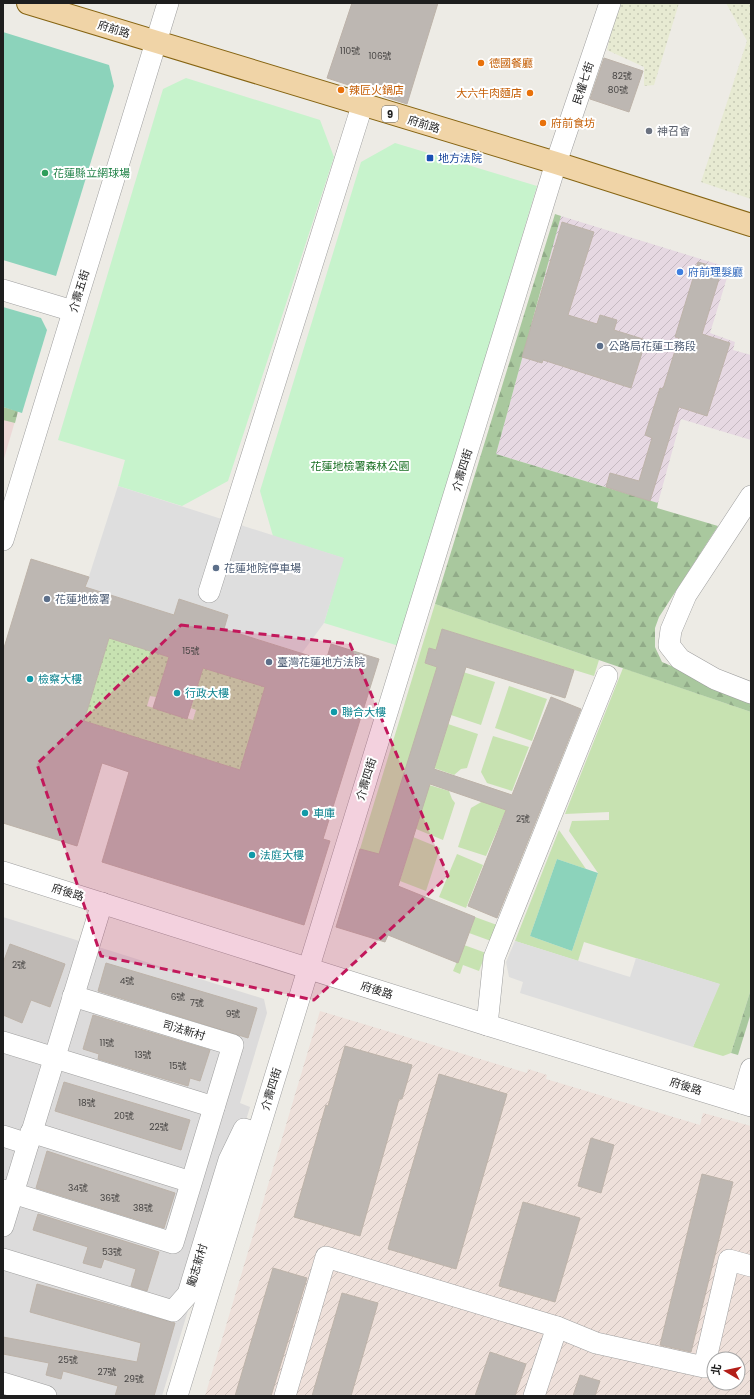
<svg xmlns="http://www.w3.org/2000/svg" width="754" height="1399" viewBox="0 0 754 1399" font-family="Poppins,'Noto Sans TC',sans-serif">
	<style>
		.residential { fill: #dcdbdb }
		.commercial { fill: #ecd8d6 }
		.industrial { fill: url(#industrial-furrows) }
		.military { fill: url(#military-furrows); fill-rule: evenodd }
		.farmland { fill: url(#farmland-dots) }
		.grass { fill: #c7e2b1 }
		.forest { fill: url(#forest-firs) }
		.park { fill: #c7f3cc }
		.garden { fill: url(#garden-dots) }
		.pitch { fill: #8cd3bb }
		.parking { fill: #dedede }
		.building { fill: #bdb7b2; stroke: #bdb3a9; fill-rule: evenodd }
		.lines { fill: none; stroke-linecap: round; stroke-linejoin: round }
		.minor-casing { stroke: #9f9f9f; stroke-width: 22 }
		.major-casing { stroke: #866412; stroke-width: 24 }
		.minor { stroke: #fff; stroke-width: 21 }
		.major { stroke: #f0d4a7; stroke-width: 22 }
		.marked { fill: #c2185b; fill-opacity: 0.2; stroke: #c2185b; stroke-width: 3; stroke-dasharray: 8 5; stroke-linejoin: round }
		.food-dot { fill: #e8710a; stroke: #fff; stroke-width: 1.5 }
		.worship-dot { fill: #6b7280; stroke: #fff; stroke-width: 1.5 }
		.transit-dot { fill: #1a4fb4; stroke: #fff; stroke-width: 1.5 }
		.leisure-dot { fill: #2e9e5b; stroke: #fff; stroke-width: 1.5 }
		.shop-dot { fill: #3f7fe0; stroke: #fff; stroke-width: 1.5 }
		.service-dot { fill: #5c6f8a; stroke: #fff; stroke-width: 1.5 }
		.culture-dot { fill: #0f9aa8; stroke: #fff; stroke-width: 1.5 }
		.labels { text-anchor: middle; stroke-width: 4; stroke-linejoin: round; paint-order: stroke }
		.number-label { font-size: 9px; fill: #464443 }
		.shield { fill: #fff; stroke: #626262; stroke-width: 1 }
		.shield-label { font-size: 10px; font-weight: bold; fill: #1e1e1e }
		.street-label { font-size: 11px; fill: #1e1e1e; stroke: #fff }
		.food-label { font-size: 11px; fill: #c56008; stroke: #fff; text-anchor: start }
		.worship-label { font-size: 11px; fill: #5b616d; stroke: #fff; text-anchor: start }
		.transit-label { font-size: 11px; fill: #164399; stroke: #fff; text-anchor: start }
		.leisure-label { font-size: 11px; fill: #27864d; stroke: #fff; text-anchor: start }
		.shop-label { font-size: 11px; fill: #366cbe; stroke: #fff; text-anchor: start }
		.service-label { font-size: 11px; fill: #4e5e75; stroke: #fff; text-anchor: start }
		.park-label { font-size: 11px; fill: #196f23; stroke: #fff }
		.culture-label { font-size: 11px; fill: #0d838f; stroke: #fff; text-anchor: start }
	</style>
	<defs>
		<pattern id="industrial-furrows" width="10" height="10" patternUnits="userSpaceOnUse"><rect width="10" height="10" fill="#e6d8e2"/><path d="M-1 1l2-2M0 10L10 0M9 11l2-2" fill="none" stroke="#c5b9c1"/></pattern>
		<pattern id="military-furrows" width="10" height="10" patternUnits="userSpaceOnUse"><rect width="10" height="10" fill="#eee0da"/><path d="M-1 1l2-2M0 10L10 0M9 11l2-2" fill="none" stroke="#ccc0bb"/></pattern>
		<pattern id="farmland-dots" width="8" height="8" patternUnits="userSpaceOnUse"><rect width="8" height="8" fill="#e7ead2"/><path d="M2 2h.1M6 6h.1" fill="none" stroke="#c6c8b4" stroke-width="1.8" stroke-linecap="round"/></pattern>
		<pattern id="forest-firs" width="22" height="20" patternUnits="userSpaceOnUse"><rect width="22" height="20" fill="#a9c89e"/><path d="M5 1l3.5 6h-7zM16 11l3.5 6h-7z" fill="#91ab88"/></pattern>
		<pattern id="garden-dots" width="8" height="8" patternUnits="userSpaceOnUse"><rect width="8" height="8" fill="#c7e2b1"/><path d="M2 2h.1M6 6h.1" fill="none" stroke="#aac198" stroke-width="1.8" stroke-linecap="round"/></pattern>
	</defs>
	<rect width="100%" height="100%" fill="#edebe5"/>
	<polygon class="residential" points="3,917 264,999 267,1013 240,1103 250,1107 162,1396 3,1396"/>
	<polygon class="commercial" points="3,407 18,411 3,462"/>
	<polygon class="industrial" points="561,216 730,268 710,333 735,342 733,350 751,355 751,440 681,419 658,503 496,454"/>
	<path class="military" d="M320,1011L527,1073L528,1069L547,1075L546,1079L700,1125L703,1113L751,1126V1396H205ZM714,1359H738V1383H714Z"/>
	<g class="farmland">
		<polygon points="618,3 679,3 654,85 644,86 644,67 607,50"/>
		<polygon points="726,3 751,3 751,199 701,182 747,41"/>
	</g>
	<g class="grass">
		<polygon points="435,604 599,660 594,676 442,629 439,640 463,647 442,652 429,648 425,663 437,667 398,860 360,849"/>
		<polygon points="623,668 751,712 751,989 731,1053 723,1056 693,1047 719,984 584,942 578,961 515,941 559,830 586,869 557,859 530,936 572,951 598,873 569,831 572,821 609,820 609,812 565,814"/>
		<polygon points="463,672 495,682 481,725 451,715"/>
		<polygon points="509,686 547,699 532,741 495,728"/>
		<polygon points="448,724 478,734 467,768 461,769 454,775 434,768"/>
		<polygon points="493,736 529,747 512,791 487,783 481,772"/>
		<polygon points="429,785 449,791 452,799 455,803 443,840 416,829"/>
		<polygon points="483,801 506,810 486,856 458,847 471,808"/>
		<polygon points="413,837 440,848 426,891 400,881"/>
		<polygon points="457,854 483,865 466,908 439,897"/>
		<polygon points="475,917 497,925 491,941 469,933"/>
		<polygon points="464,945 486,953 479,971 463,965 460,974 453,971"/>
	</g>
	<g class="forest">
		<polygon points="555,214 561,216 496,454 658,503 657,508 718,526 659,617 655,628 655,647 662,662 731,691 751,702 751,712 435,604"/>
		<polygon points="3,407 18,411 15,423 3,420"/>
		<polygon points="751,989 751,1013 738,1055 731,1053"/>
	</g>
	<g class="park">
		<polygon points="186,78 320,120 334,157 228,481 182,506 118,486 125,460 58,440 163,89"/>
		<polygon points="395,143 537,186 399,646 324,623 343,558 273,536 260,491 361,162"/>
	</g>
	<polygon class="garden" points="109,638 169,657 156,697 150,696 147,706 193,720 196,710 191,708 203,668 265,687 240,770 84,721"/>
	<g class="pitch">
		<polygon points="3,32 109,65 114,86 56,276 3,260"/>
		<polygon points="3,307 41,318 47,330 22,413 3,407"/>
		<polygon points="557,859 598,873 572,951 530,936"/>
	</g>
	<g class="parking">
		<polygon points="118,486 344,558 324,623 302,653 224,629 228,615 179,599 174,615 95,590 83,595"/>
		<polygon points="515,941 630,977 636,958 720,984 693,1047 520,993 523,982 509,977 506,962"/>
	</g>
	<g class="building">
		<polygon points="352,3 438,3 407,104 327,78"/>
		<polygon points="604,58 643,71 629,112 590,99"/>
		<polygon points="562,222 594,232 568,315 597,324 600,315 617,320 614,330 646,340 631,388 543,360 542,363 522,357"/>
		<polygon points="698,262 722,269 702,334 730,343 707,416 679,407 650,501 606,487 610,473 639,481 652,438 645,435 660,388 663,389 679,338 675,337"/>
		<path d="M31,559L89,577L85,587L174,615L179,599L228,615L224,629L326,661L331,644L379,659L323,839L330,841L304,925L102,862L129,772L102,763L77,846L3,823V651ZM109,638L169,657L153,708L187,719L203,668L265,687L240,770L84,721Z"/>
		<polygon points="442,629 574,670 565,698 466,667 434,769 512,795 551,697 581,709 497,918 468,906 506,810 430,784 398,886 475,917 458,963 388,935 385,942 336,927 360,849 379,854 437,667 425,663 429,648 436,650"/>
		<polygon points="10,944 65,964 50,1007 31,1000 22,1023 3,1015 3,963"/>
		<polygon points="106,963 257,1008 248,1038 98,991"/>
		<polygon points="93,1015 210,1050 200,1081 190,1078 188,1086 98,1059 99,1054 83,1049"/>
		<polygon points="345,1046 412,1065 402,1099 399,1099 360,1236 294,1217 326,1105 328,1106"/>
		<polygon points="439,1074 507,1094 456,1269 388,1249"/>
		<polygon points="64,1082 190,1120 181,1150 55,1111"/>
		<polygon points="591,1138 614,1145 601,1193 578,1186"/>
		<polygon points="47,1151 175,1193 164,1228 36,1188"/>
		<polygon points="702,1174 733,1182 691,1352 660,1345"/>
		<polygon points="523,1202 580,1218 555,1302 499,1286"/>
		<polygon points="38,1214 159,1252 147,1291 131,1286 136,1269 104,1259 101,1268 83,1263 88,1247 33,1230"/>
		<polygon points="273,1268 307,1278 271,1396 235,1396"/>
		<polygon points="37,1284 175,1323 154,1396 115,1396 118,1386 63,1371 61,1379 46,1375 49,1363 3,1354 3,1337 137,1362 141,1343 30,1312"/>
		<polygon points="342,1293 378,1303 351,1396 312,1396"/>
		<polygon points="490,1352 526,1364 515,1396 475,1396"/>
		<polygon points="580,1375 600,1381 595,1396 573,1396"/>
	</g>
	<g class="lines">
		<g class="minor-casing">
			<g id="minor">
				<polyline points="3,290 73,311"/>
				<polyline points="751,496 686,595 671,630 669,645 680,659 715,679 751,693"/>
				<polyline points="3,540 168,3"/>
				<polyline points="209,592 362,106"/>
				<polyline points="3,872 487,1025 751,1106"/>
				<polyline points="487,1025 494,958 607,676"/>
				<polyline points="3,1042 214,1107"/>
				<polyline points="741,1103 751,1069"/>
				<polyline points="31,1132 191,1182"/>
				<polyline points="3,1136 28,1144"/>
				<polyline points="3,1190 173,1243 233,1045 73,996"/>
				<polyline points="3,1226 102,903"/>
				<polyline points="3,1259 173,1311 188,1294 229,1160 244,1129 257,1133"/>
				<polyline points="557,1327 596,1343 704,1367 729,1260 751,1266"/>
				<polyline points="3,1383 46,1396"/>
				<polyline points="177,1396 556,163 610,3"/>
				<polyline points="285,1396 326,1257 557,1327 534,1396"/>
			</g>
		</g>
		<g class="major-casing">
			<polyline id="major" points="28,3 556,163 751,225"/>
		</g>
		<use href="#minor" class="minor"/>
		<use href="#major" class="major"/>
	</g>
	<path class="marked" d="M181,625L350,644L448,876L314,1000L101,956L37,764Z"/>
	<g class="food-dot">
		<circle cx="481" cy="63" r="4"/>
		<circle cx="341" cy="90" r="4"/>
		<circle cx="530" cy="93" r="4"/>
		<circle cx="543" cy="123" r="4"/>
	</g>
	<circle class="worship-dot" cx="649" cy="131" r="4"/>
	<rect class="transit-dot" x="426" y="154" width="8" height="8" rx="2"/>
	<circle class="leisure-dot" cx="45" cy="173" r="4"/>
	<circle class="shop-dot" cx="680" cy="272" r="4"/>
	<g class="service-dot">
		<circle cx="600" cy="346" r="4"/>
		<circle cx="216" cy="568" r="4"/>
		<circle cx="47" cy="599" r="4"/>
		<circle cx="269" cy="662" r="4"/>
	</g>
	<g class="culture-dot">
		<circle cx="30" cy="679" r="4"/>
		<circle cx="177" cy="693" r="4"/>
		<circle cx="334" cy="712" r="4"/>
		<circle cx="305" cy="813" r="4"/>
		<circle cx="252" cy="855" r="4"/>
	</g>
	<g class="labels">
		<g class="number-label">
			<text x="350" y="54">110號</text>
			<text x="380" y="59">106號</text>
			<text x="622" y="79">82號</text>
			<text x="618" y="93">80號</text>
			<text x="191" y="654">15號</text>
			<text x="523" y="822">2號</text>
			<text x="19" y="968">2號</text>
			<text x="127" y="984">4號</text>
			<text x="178" y="1000">6號</text>
			<text x="197" y="1006">7號</text>
			<text x="233" y="1017">9號</text>
			<text x="107" y="1046">11號</text>
			<text x="143" y="1058">13號</text>
			<text x="178" y="1069">15號</text>
			<text x="87" y="1106">18號</text>
			<text x="124" y="1119">20號</text>
			<text x="159" y="1130">22號</text>
			<text x="78" y="1191">34號</text>
			<text x="110" y="1201">36號</text>
			<text x="143" y="1211">38號</text>
			<text x="112" y="1255">53號</text>
			<text x="68" y="1363">25號</text>
			<text x="107" y="1375">27號</text>
			<text x="134" y="1382">29號</text>
		</g>
		<rect class="shield" x="382" y="106" width="16" height="16" rx="3"/>
		<g class="shield-label">
			<text x="390" y="118">9</text>
		</g>
		<g class="street-label">
			<text transform="translate(114 29) rotate(17)" y="4">府前路</text>
			<text transform="translate(583 83) rotate(-72)" y="4">民權七街</text>
			<text transform="translate(424 124) rotate(17)" y="4">府前路</text>
			<text transform="translate(79 291) rotate(-73)" y="4">介壽五街</text>
			<text transform="translate(462 470) rotate(-73)" y="4">介壽四街</text>
			<text transform="translate(366 779) rotate(-73)" y="4">介壽四街</text>
			<text transform="translate(68 892) rotate(17)" y="4">府後路</text>
			<text transform="translate(377 990) rotate(18)" y="4">府後路</text>
			<text transform="translate(184 1030) rotate(17)" y="4">司法新村</text>
			<text transform="translate(686 1086) rotate(17)" y="4">府後路</text>
			<text transform="translate(271 1089) rotate(-73)" y="4">介壽四街</text>
			<text transform="translate(197 1265) rotate(-73)" y="4">勵志新村</text>
		</g>
		<g class="food-label">
			<text x="489" y="67">德國餐廳</text>
			<text x="349" y="94">辣匠火鍋店</text>
			<text x="522" y="97" text-anchor="end">大六牛肉麵店</text>
			<text x="551" y="127">府前食坊</text>
		</g>
		<g class="worship-label">
			<text x="657" y="135">神召會</text>
		</g>
		<g class="transit-label">
			<text x="438" y="162">地方法院</text>
		</g>
		<g class="leisure-label">
			<text x="53" y="177">花蓮縣立網球場</text>
		</g>
		<g class="shop-label">
			<text x="688" y="276">府前理髮廳</text>
		</g>
		<g class="service-label">
			<text x="608" y="350">公路局花蓮工務段</text>
			<text x="224" y="572">花蓮地院停車場</text>
			<text x="55" y="603">花蓮地檢署</text>
			<text x="277" y="666">臺灣花蓮地方法院</text>
		</g>
		<g class="park-label">
			<text x="360" y="470">花蓮地檢署森林公園</text>
		</g>
		<g class="culture-label">
			<text x="38" y="683">檢察大樓</text>
			<text x="185" y="697">行政大樓</text>
			<text x="342" y="716">聯合大樓</text>
			<text x="313" y="817">車庫</text>
			<text x="260" y="859">法庭大樓</text>
		</g>
	</g>
	<rect width="754" height="1399" fill="none" stroke="#1e1e1e" stroke-width="8"/>
	<g transform="translate(726 1371) rotate(279)"><circle r="19" fill="#ffffff" stroke="#a5a5a5"/>
	<path d="M0-3L7 15L0 10L-7 15Z" fill="#b31e18"/>
	<text y="-6" font-size="11" font-weight="bold" text-anchor="middle" fill="#1e1e1e">北</text>
	</g>
</svg>
